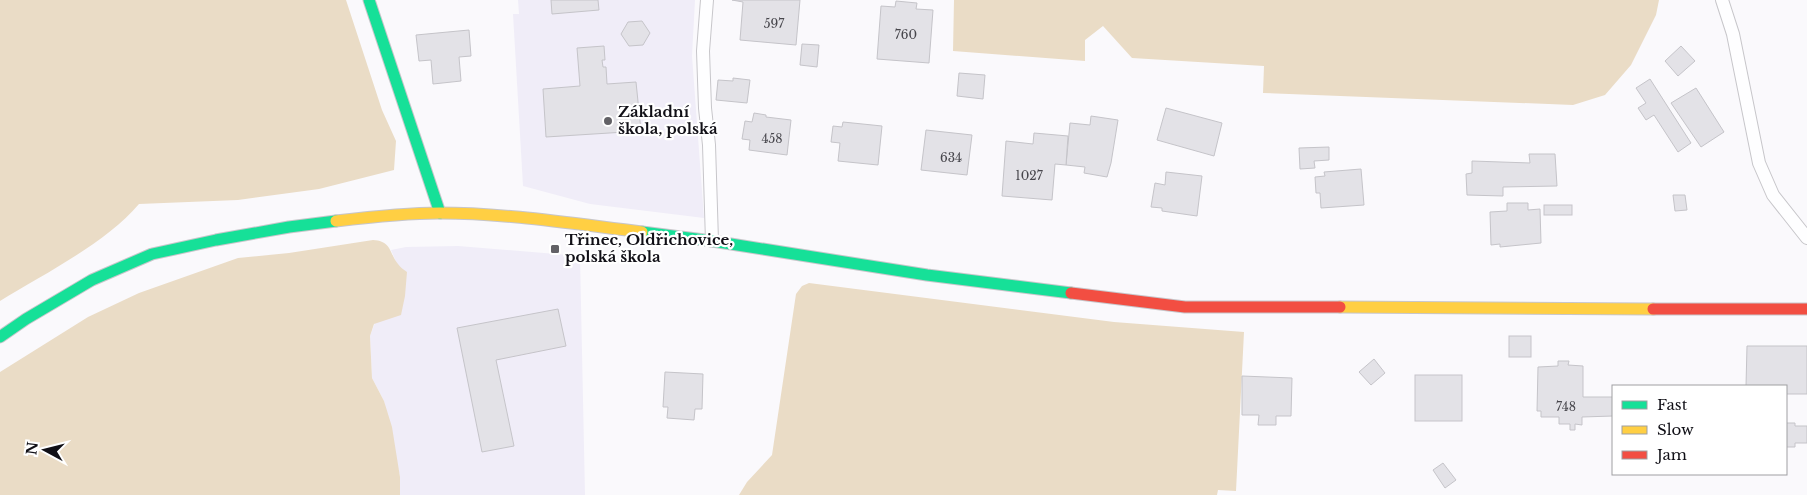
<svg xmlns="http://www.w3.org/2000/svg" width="1807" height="495" viewBox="0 0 1807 495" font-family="'Libre Baskerville',serif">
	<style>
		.built { fill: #f0edf8 }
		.green { fill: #eadcc6 }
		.building { fill: #e3e2e7; stroke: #c5c4c9 }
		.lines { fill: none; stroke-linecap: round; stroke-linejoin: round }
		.lane-casing { stroke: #c7c6ca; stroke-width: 14 }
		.fast-casing { stroke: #c7c6ca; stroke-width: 13 }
		.slow-casing { stroke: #c7c6ca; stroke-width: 13 }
		.jam-casing { stroke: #c7c6ca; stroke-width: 13 }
		.lane { stroke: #fefeff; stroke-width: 12 }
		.fast { stroke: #16e098; stroke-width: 11 }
		.slow { stroke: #ffcf43; stroke-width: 11 }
		.jam { stroke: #f24e42; stroke-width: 11 }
		.poi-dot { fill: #626166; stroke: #fff; stroke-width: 2 }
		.labels { text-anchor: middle; stroke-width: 4.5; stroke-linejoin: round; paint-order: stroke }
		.number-label { font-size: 12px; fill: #47464c }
		.poi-label { font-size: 15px; font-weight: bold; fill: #100f16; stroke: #fff; text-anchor: start }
	</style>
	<rect width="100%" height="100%" fill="#faf9fc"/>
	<g class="built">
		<polygon points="518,0 695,0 692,56 704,218 590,204 523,186 513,14 519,14"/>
		<polygon points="458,246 580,256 585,495 400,495 400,477 384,401 372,378 370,336 397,264 391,250 406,247"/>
	</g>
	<g class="green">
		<path d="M0,0H346L382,110L396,141L394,170L319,189L238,200L139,204C106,243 44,274 0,301Z"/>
		<polygon points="954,0 1659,0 1656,15 1631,65 1605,95 1573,105 1263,93 1264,66 1132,58 1103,26 1085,40 1085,61 953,51"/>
		<path d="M373,240C392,241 389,253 398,264C400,267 404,270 407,272L405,296L401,315L374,324L370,336L372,378L384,401L392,427L400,477V495H0V372L88,317L139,293L238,258L289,253Z"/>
		<polygon points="809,283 1114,322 1244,332 1236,491 1218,490 1217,495 739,495 747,482 772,455 796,294 802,286"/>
	</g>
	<g class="building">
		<polygon points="551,0 598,0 599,10 552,14"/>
		<polygon points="732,0 800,0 796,45 740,40 743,2"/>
		<polygon points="896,1 917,3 916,9 933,10 929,63 877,59 881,6 895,7"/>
		<polygon points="642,21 650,33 643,45 629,46 621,34 628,22"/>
		<polygon points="469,30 471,56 459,57 461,81 433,84 431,60 419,61 416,35"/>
		<polygon points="802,44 819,45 817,67 800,65"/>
		<polygon points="604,46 605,60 602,60 603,67 606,67 607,84 636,82 641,131 546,137 543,89 580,86 577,48"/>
		<polygon points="1681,46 1695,61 1678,76 1665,61"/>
		<polygon points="959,73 985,75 983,99 957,96"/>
		<polygon points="733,78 750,80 747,103 716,100 718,80 733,81"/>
		<polygon points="1650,79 1691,143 1678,152 1654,115 1646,120 1638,108 1646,103 1636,88"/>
		<polygon points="1696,88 1724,132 1701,147 1671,103"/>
		<polygon points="1166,108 1222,123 1214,156 1157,140"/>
		<polygon points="754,113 766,115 766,117 791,120 787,155 749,150 750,140 742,139 745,121 752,122"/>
		<polygon points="1091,116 1118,120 1111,163 1107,177 1084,173 1085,167 1066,165 1070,123 1090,125"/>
		<polygon points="843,122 882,126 878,165 838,161 840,143 831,142 833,126 842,127"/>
		<polygon points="926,130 972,135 967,175 921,170"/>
		<polygon points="1034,133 1068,136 1066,165 1055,164 1052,200 1002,196 1006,141 1033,144"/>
		<polygon points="1329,147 1329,160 1314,161 1315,168 1300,169 1299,148"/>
		<polygon points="1529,154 1555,154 1557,186 1503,187 1503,196 1467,195 1466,174 1472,173 1472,161 1530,163"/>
		<polygon points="1361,169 1364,205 1321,208 1320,193 1316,193 1315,177 1325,176 1324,172"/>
		<polygon points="1166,172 1202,176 1197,216 1162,211 1162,208 1151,207 1155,183 1165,185"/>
		<polygon points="1673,195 1685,195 1687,210 1675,211"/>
		<polygon points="1507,203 1528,203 1528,210 1540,209 1541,243 1500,247 1500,244 1491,245 1490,212 1507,211"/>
		<rect x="1544" y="205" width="28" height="10"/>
		<polygon points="558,309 566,346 496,360 514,446 482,452 457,328"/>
		<rect x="1509" y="336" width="22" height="21"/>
		<polygon points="1747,346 1807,346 1807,394 1786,394 1786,386 1746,386"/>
		<polygon points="1374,359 1385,373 1371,385 1359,372"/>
		<polygon points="1558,361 1569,361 1568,365 1583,366 1583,397 1613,397 1613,416 1582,417 1582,425 1575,424 1575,430 1570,430 1570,424 1559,424 1559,417 1541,417 1541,411 1537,411 1538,367 1558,366"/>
		<polygon points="665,372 703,374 702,409 695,409 694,420 667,418 668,407 663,407"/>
		<rect x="1415" y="375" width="47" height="46"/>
		<polygon points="1242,376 1292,378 1291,416 1276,416 1276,425 1258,425 1259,415 1242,415"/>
		<polygon points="1786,423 1795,423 1795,426 1807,426 1807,443 1795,443 1795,447 1786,447"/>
		<polygon points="1443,463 1456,480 1445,488 1433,470"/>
	</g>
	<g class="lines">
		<g class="lane-casing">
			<g id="lane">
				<polyline points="707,0 703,51 705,108 709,145 712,241"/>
				<polyline points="1722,0 1733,34 1759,163 1773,195 1807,238"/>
			</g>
		</g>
		<g class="fast-casing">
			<g id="fast">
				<polyline points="369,0 440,213"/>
				<polyline points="642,232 712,241 927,275 1071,293"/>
				<polyline points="0,337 26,319 92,280 152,254 216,240 289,227 336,221"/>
			</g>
		</g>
		<g class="slow-casing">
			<g id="slow">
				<path d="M336,221C370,217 404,213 439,213C507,213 575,224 642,232"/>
				<polyline points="1340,307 1653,309"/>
			</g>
		</g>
		<g class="jam-casing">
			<g id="jam">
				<polyline points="1071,293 1185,307 1340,307"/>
				<polyline points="1653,309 1807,309"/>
			</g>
		</g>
		<use href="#lane" class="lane"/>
		<use href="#fast" class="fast"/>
		<use href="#slow" class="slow"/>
		<use href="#jam" class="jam"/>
	</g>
	<g class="poi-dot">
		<circle cx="608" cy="121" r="5"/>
		<rect x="550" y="244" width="10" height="10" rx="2.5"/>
	</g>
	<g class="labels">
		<g class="number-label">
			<text x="774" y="28">597</text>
			<text x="906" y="39">760</text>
			<text x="772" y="143">458</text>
			<text x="951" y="162">634</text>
			<text x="1029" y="180">1027</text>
			<text x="1566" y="411">748</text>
		</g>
		<g class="poi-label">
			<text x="618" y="117">Základní<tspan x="618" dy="17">škola, polská</tspan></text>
			<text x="565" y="245">Třinec, Oldřichovice,<tspan x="565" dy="17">polská škola</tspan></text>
		</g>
	</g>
	<rect x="1612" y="385" width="175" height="90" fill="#ffffff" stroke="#9f9fa2"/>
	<rect x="1622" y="401" width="25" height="8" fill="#16e098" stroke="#9f9fa2"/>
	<text x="1657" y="410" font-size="15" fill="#100f16">Fast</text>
	<rect x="1622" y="426" width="25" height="8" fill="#ffcf43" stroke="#9f9fa2"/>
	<text x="1657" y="435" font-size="15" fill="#100f16">Slow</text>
	<rect x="1622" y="451" width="25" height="8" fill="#f24e42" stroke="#9f9fa2"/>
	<text x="1657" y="460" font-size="15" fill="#100f16">Jam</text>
	<g transform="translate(45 450) rotate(277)" stroke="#ffffff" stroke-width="4" paint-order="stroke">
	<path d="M0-4L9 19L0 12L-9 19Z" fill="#100f16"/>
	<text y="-8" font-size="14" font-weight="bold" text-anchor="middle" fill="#100f16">N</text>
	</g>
</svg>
